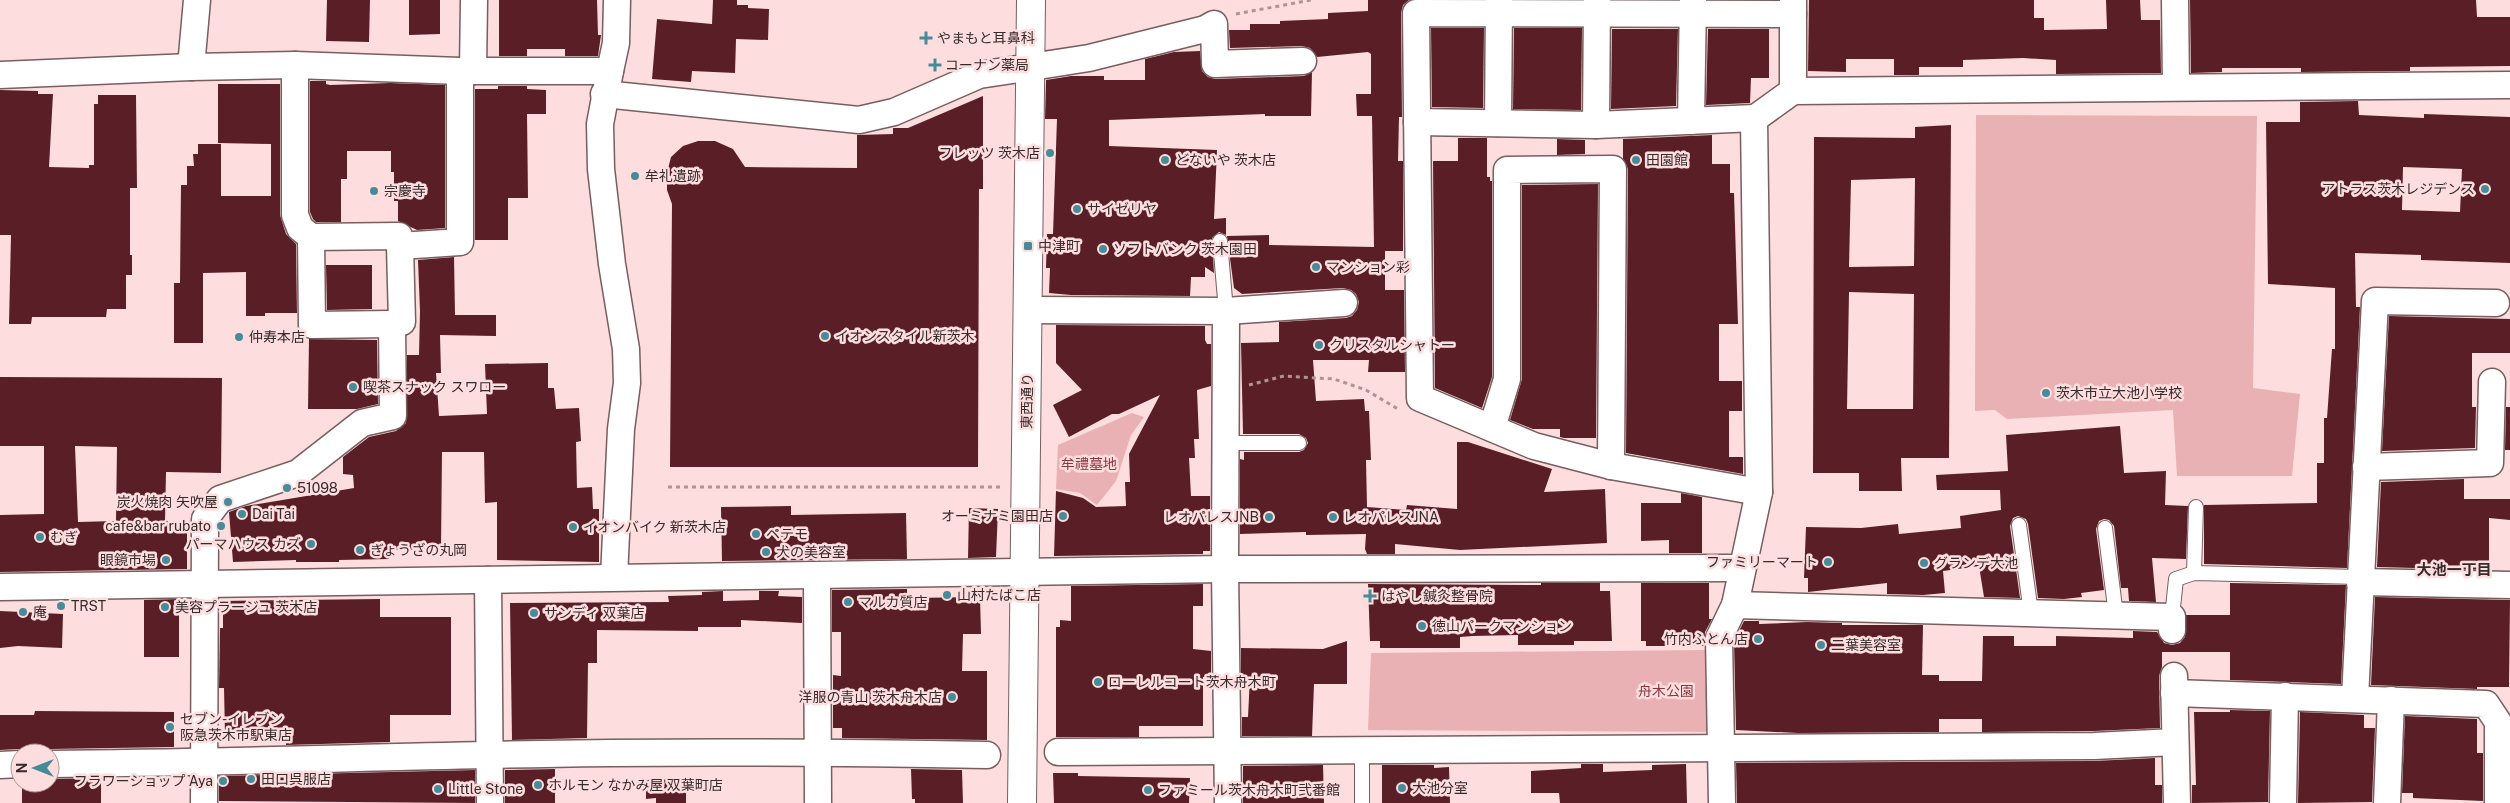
<svg xmlns="http://www.w3.org/2000/svg" width="2510" height="803" viewBox="0 0 2510 803" font-family="'Public Sans','Noto Sans JP',sans-serif">
	<style>
		.green { fill: #e9b1b3 }
		.building { fill: #5a1f26; fill-rule: evenodd }
		.lines { fill: none; stroke-linecap: round; stroke-linejoin: round }
		.lane-casing { stroke: #785e5f; stroke-width: 16 }
		.street-casing { stroke: #785e5f; stroke-width: 29 }
		.secondary-casing { stroke: #785e5f; stroke-width: 30 }
		.path { stroke: #ad9596; stroke-width: 3; stroke-dasharray: 4 4; stroke-linecap: butt }
		.lane { stroke: #fff; stroke-width: 14 }
		.street { stroke: #fff; stroke-width: 26 }
		.secondary { stroke: #fff; stroke-width: 28 }
		.poi-dot { fill: #468b97; stroke: #fdddde; stroke-width: 2 }
		.labels { text-anchor: middle; stroke-width: 5; stroke-linejoin: round; paint-order: stroke }
		.poi-label { font-size: 14px; fill: #362b2b; stroke: #fdddde; text-anchor: start }
		.street-label { font-size: 14px; fill: #362b2b; stroke: #fdddde }
		.park-label { font-size: 14px; fill: #8c3640; stroke: #fdddde }
		.neighbourhood-label { font-size: 15px; font-weight: bold; fill: #362b2b; stroke: #fdddde }
	</style>
	<rect width="100%" height="100%" fill="#fdddde"/>
	<g class="green">
		<polygon points="1976,115 2257,116 2253,388 2300,394 2292,476 2177,476 2173,410 2007,419 1995,410 1975,411"/>
		<polygon points="1132,413 1144,417 1131,435 1116,481 1097,505 1080,493 1056,489 1058,445"/>
		<polygon points="1706,650 1708,732 1368,730 1371,653"/>
	</g>
	<g class="building">
		<polygon points="327,0 370,0 369,42 326,41"/>
		<polygon points="409,0 440,0 440,34 409,35"/>
		<polygon points="499,0 597,0 598,35 601,35 598,56 565,56 565,49 527,49 527,56 499,56"/>
		<polygon points="713,0 737,0 737,5 748,5 748,8 769,9 768,40 736,39 735,73 692,71 691,82 652,79 657,19 712,24"/>
		<polygon points="1368,0 1409,0 1403,5 1401,13 1402,117 1399,117 1398,161 1403,161 1403,251 1385,251 1385,290 1404,290 1405,372 1368,372 1369,360 1313,360 1316,401 1364,399 1365,411 1369,411 1371,460 1366,460 1367,507 1406,510 1407,505 1457,509 1457,442 1468,442 1552,469 1544,492 1605,489 1607,543 1460,550 1395,544 1395,554 1367,554 1365,549 1366,534 1306,535 1306,532 1240,534 1240,459 1244,460 1244,452 1299,452 1304,450 1308,443 1306,438 1299,434 1243,434 1241,343 1279,342 1279,322 1346,318 1352,316 1357,310 1359,302 1356,294 1351,290 1343,288 1242,294 1234,288 1227,236 1269,235 1269,245 1374,247 1372,116 1357,116 1356,94 1371,94 1371,54 1368,52 1317,57 1310,48 1302,46 1230,48 1229,30 1250,30 1250,24 1280,24 1280,21 1328,19 1328,13 1368,11"/>
		<polygon points="1809,0 2034,0 2034,18 2044,18 2044,30 2107,29 2106,0 2140,0 2141,20 2160,20 2161,73 2056,74 2056,60 2023,58 1963,60 1963,67 1919,67 1919,75 1894,75 1894,59 1846,59 1846,72 1808,71"/>
		<polygon points="2190,0 2476,0 2477,17 2510,17 2510,66 2410,67 2410,71 2301,72 2301,68 2222,68 2222,72 2191,73"/>
		<polygon points="1431,28 1484,28 1483,108 1432,107"/>
		<polygon points="1514,28 1582,28 1581,110 1513,109"/>
		<polygon points="1612,29 1678,29 1676,106 1611,109"/>
		<polygon points="1708,29 1769,29 1769,78 1751,78 1750,103 1706,105"/>
		<polygon points="1200,51 1202,71 1208,77 1215,79 1304,76 1312,72 1311,116 1265,116 1265,114 1109,120 1109,146 1217,150 1214,219 1226,218 1226,235 1219,232 1212,238 1214,273 1205,267 1205,277 1191,277 1190,296 1071,295 1049,293 1050,268 1046,268 1047,234 1053,234 1057,119 1045,119 1046,80 1071,76 1104,76 1104,80 1145,80 1145,59 1174,52"/>
		<polygon points="310,81 326,81 326,84 330,85 390,83 445,85 445,228 417,230 398,221 398,201 394,201 394,172 391,172 391,151 347,151 347,179 341,179 341,222 316,222 313,219 310,212"/>
		<polygon points="218,84 280,84 280,215 286,234 296,244 297,313 265,313 265,316 246,316 246,272 203,273 203,343 174,343 174,283 180,283 181,185 187,185 187,166 194,166 193,154 198,154 198,144 221,144 221,196 271,196 271,144 218,143"/>
		<polygon points="498,86 527,86 527,89 546,90 546,114 527,114 528,198 508,198 508,240 475,240 475,89 498,89"/>
		<polygon points="0,90 38,91 38,94 53,94 49,167 89,168 89,165 94,165 94,104 98,104 98,95 136,95 137,188 130,188 130,255 132,255 132,275 126,275 126,309 107,309 106,317 32,317 31,324 9,324 11,235 0,235"/>
		<polygon points="983,96 983,189 979,189 978,467 670,467 672,204 667,190 667,173 671,157 683,146 698,141 715,141 733,149 745,167 857,168 857,135 893,134 893,128 908,128"/>
		<path d="M2358,101L2359,115L2424,118V114L2510,117V263L2421,260V255L2355,253L2356,307H2360L2347,568L2204,564V505L2317,503V463H2324V418H2327L2332,349H2335V288L2268,284L2266,122H2300V102ZM2403,167L2462,169L2460,212L2402,210Z"/>
		<path d="M1951,125L1949,458H1901L1902,491H1859V473H1813L1814,137L1915,138V127ZM1915,178L1914,266L1849,267L1851,180ZM1849,292L1914,294L1913,409H1847Z"/>
		<polygon points="1712,135 1712,164 1730,164 1730,193 1734,193 1738,324 1719,324 1719,381 1742,381 1742,411 1729,411 1729,457 1743,457 1743,474 1626,453 1628,169 1623,159 1623,139"/>
		<polygon points="1458,138 1487,138 1487,177 1490,177 1490,181 1492,181 1492,377 1482,408 1435,388 1433,161 1458,161"/>
		<polygon points="1557,139 1585,140 1585,154 1557,155"/>
		<polygon points="1598,184 1596,438 1564,438 1560,437 1560,429 1533,429 1510,420 1522,379 1522,185"/>
		<polygon points="454,257 455,315 496,315 496,336 440,335 441,373 436,373 439,416 487,414 485,364 548,363 548,388 554,388 556,409 579,408 581,441 576,442 577,488 592,487 593,509 599,509 599,562 497,560 497,502 485,503 484,452 442,452 441,549 389,550 389,559 339,560 339,562 296,562 296,560 233,562 229,512 246,506 354,488 353,475 343,474 343,457 369,437 396,431 406,423 407,355 419,355 420,311 418,260"/>
		<polygon points="326,265 372,265 372,309 327,310"/>
		<polygon points="2389,316 2510,319 2510,353 2472,353 2472,407 2476,407 2475,448 2382,451"/>
		<polygon points="1056,325 1205,326 1205,340 1207,344 1211,344 1211,386 1197,390 1199,439 1194,439 1195,458 1189,458 1191,496 1210,496 1210,551 1203,551 1203,554 1054,556 1056,491 1083,498 1096,507 1126,506 1125,482 1130,482 1129,454 1160,395 1119,414 1112,414 1069,437 1053,405 1082,390 1056,363"/>
		<polygon points="309,339 377,340 378,404 357,409 308,409"/>
		<path d="M0,377L222,378L221,473L166,472L165,521H187V569L0,572V515L44,514V446H0ZM75,446L117,447L116,521L78,522Z"/>
		<polygon points="2506,407 2510,407 2510,450 2505,450"/>
		<polygon points="2120,426 2124,473 2166,471 2165,505 2188,506 2186,559 2152,558 2156,602 2129,601 2128,588 2121,588 2114,526 2109,520 2104,519 2099,521 2096,529 2104,590 2081,593 2082,597 2064,599 2038,598 2028,524 2026,519 2018,516 2013,518 2010,526 2020,598 1984,597 1979,566 1943,571 1945,593 1923,595 1887,594 1887,583 1808,592 1808,578 1804,578 1806,527 1861,528 1898,524 1899,534 1961,528 1960,516 2001,510 2000,490 1937,490 1936,475 2008,471 2006,435"/>
		<polygon points="2464,479 2464,499 2510,499 2510,520 2489,518 2489,570 2377,567 2381,482"/>
		<polygon points="1681,493 1702,497 1702,553 1669,553 1669,540 1641,541 1641,503 1681,503"/>
		<polygon points="791,506 791,515 906,513 907,559 722,561 721,507"/>
		<polygon points="969,508 998,509 996,557 968,558"/>
		<polygon points="1541,583 1600,583 1600,591 1610,591 1612,641 1574,641 1574,645 1518,645 1518,635 1473,636 1460,637 1460,648 1380,648 1380,641 1370,641 1368,584 1541,585"/>
		<polygon points="1641,583 1709,583 1709,619 1712,619 1705,632 1704,646 1646,646 1646,641 1641,641"/>
		<polygon points="2230,583 2346,585 2341,684 2230,680 2230,652 2162,652 2162,667 2159,676 2160,728 2094,731 1982,732 1982,719 1939,719 1939,732 1798,733 1736,730 1734,641 1744,621 1759,621 1759,624 1807,622 1842,623 1842,625 1923,625 1922,675 1939,675 1939,681 1982,681 1983,636 2014,636 2014,646 2056,646 2056,636 2133,638 2133,631 2157,632 2164,643 2172,645 2180,643 2185,637 2186,615 2230,615"/>
		<polygon points="1203,584 1203,606 1193,606 1193,649 1211,651 1211,677 1203,677 1203,726 1139,726 1139,737 1056,737 1056,627 1060,627 1060,620 1071,621 1071,586"/>
		<polygon points="907,589 907,598 980,597 981,634 963,634 962,671 987,671 987,740 842,738 842,728 833,728 833,675 841,676 841,632 832,632 832,590"/>
		<polygon points="723,591 723,601 759,600 759,591 779,591 778,596 802,597 802,623 741,620 741,627 698,627 698,631 597,630 597,663 588,663 587,738 512,740 510,603 669,602 668,596 702,595 702,592"/>
		<polygon points="2375,597 2510,600 2509,687 2477,687 2477,689 2371,685"/>
		<polygon points="179,599 179,657 144,657 144,600"/>
		<polygon points="380,599 380,617 451,617 451,715 390,715 390,742 286,745 286,735 225,735 224,688 219,688 220,628 223,628 223,601"/>
		<polygon points="0,611 63,614 62,648 18,646 0,648"/>
		<polygon points="1347,641 1347,684 1314,684 1312,736 1242,736 1242,717 1248,717 1250,677 1241,677 1241,648 1323,649"/>
		<polygon points="2230,710 2270,711 2268,802 2192,803 2192,785 2196,785 2194,712 2230,712"/>
		<polygon points="35,711 174,712 174,747 50,749 40,753 30,753 19,749 0,750 0,715 34,715"/>
		<polygon points="2300,712 2364,715 2364,728 2375,728 2372,802 2298,803"/>
		<polygon points="2405,716 2477,719 2477,753 2483,753 2483,801 2413,798 2413,793 2402,793"/>
		<polygon points="2155,758 2155,785 2162,785 2162,803 1737,803 1736,763 2094,761"/>
		<polygon points="1581,764 1603,764 1603,772 1652,770 1652,765 1686,764 1687,803 1560,803 1559,793 1531,793 1531,771 1581,768"/>
		<polygon points="1323,765 1324,803 1243,803 1243,766"/>
		<polygon points="1382,765 1434,765 1434,768 1449,767 1450,803 1382,803"/>
		<polygon points="555,769 555,803 505,803 505,770"/>
		<polygon points="911,769 962,770 963,803 915,803 915,799 912,799"/>
		<polygon points="475,770 475,803 219,801 219,776"/>
		<polygon points="1053,773 1078,773 1078,776 1190,778 1189,803 1054,803"/>
		<polygon points="101,778 101,803 22,803 22,783 50,783 50,779"/>
		<polygon points="686,779 686,803 656,803 656,798 646,799 646,780"/>
	</g>
	<g class="lines">
		<g class="lane-casing">
			<g id="lane">
				<polyline points="1220,241 1226,311"/>
				<polyline points="1225,443 1299,443"/>
				<polyline points="2019,525 2031,613"/>
				<polyline points="2105,528 2116,615"/>
				<polyline points="2194,573 2196,507"/>
				<polyline points="2172,617 2176,579 2194,573 2360,577"/>
				<polyline points="1362,803 1362,749"/>
			</g>
		</g>
		<g class="street-casing">
			<g id="street">
				<polyline points="2175,0 2176,86"/>
				<polyline points="295,65 295,215 300,228 311,237 312,325 392,324"/>
				<polyline points="191,67 197,0"/>
				<polyline points="473,71 474,0"/>
				<polyline points="610,71 616,43 617,0"/>
				<polyline points="0,75 191,67 295,65 460,71 610,71 600,124 601,169 612,264 626,349 627,383 621,429 614,577"/>
				<polyline points="1793,91 1793,0"/>
				<polyline points="604,94 859,120 894,112 979,75 1089,58 1205,29 1214,24 1215,64 1303,61"/>
				<polyline points="1691,121 1693,0"/>
				<polyline points="1417,122 1596,125 1755,118"/>
				<polyline points="1498,123 1499,0"/>
				<polyline points="1596,125 1597,0"/>
				<polyline points="311,237 399,236 400,246"/>
				<polyline points="1028,310 1226,311 1344,303"/>
				<polyline points="1226,311 1225,569 1228,803"/>
				<polyline points="1492,428 1507,379 1507,170 1613,169 1611,466"/>
				<polyline points="2366,467 2490,463 2492,382"/>
				<polyline points="1759,492 1611,466 1534,446 1420,398 1416,13 1793,14"/>
				<polyline points="817,576 818,803"/>
				<polyline points="488,580 490,803"/>
				<polyline points="2360,582 2510,585"/>
				<polyline points="0,587 1225,569 1741,568"/>
				<polyline points="1735,605 2172,617 2172,630"/>
				<polyline points="2174,676 2177,803"/>
				<polyline points="2174,693 2486,704 2498,722 2498,803"/>
				<polyline points="2355,698 2375,301 2496,303"/>
				<polyline points="1058,752 2094,746 2175,742"/>
				<path d="M50,764C196,763 342,758 488,755C654,751 821,752 987,755"/>
				<polyline points="0,765 20,764"/>
				<polyline points="204,803 205,519 220,499 298,473 362,423 393,416 392,324 402,322 400,246 460,242 460,71"/>
				<polyline points="1722,803 1719,638 1735,605 1759,492 1754,119 1793,91 2510,85"/>
				<polyline points="2283,803 2285,696"/>
				<polyline points="2387,803 2391,700"/>
			</g>
		</g>
		<g class="secondary-casing">
			<polyline id="secondary" points="1022,803 1031,0"/>
		</g>
		<g class="path">
			<polyline points="1236,14 1311,0"/>
			<polyline points="1249,385 1284,376 1334,379 1366,390 1398,409"/>
			<polyline points="668,487 1000,487"/>
		</g>
		<use href="#lane" class="lane"/>
		<use href="#street" class="street"/>
		<use href="#secondary" class="secondary"/>
	</g>
	<g class="poi-dot">
		<path d="M923.5 30.5h5v5h5v5h-5v5h-5v-5h-5v-5h5z"/>
		<path d="M932.5 57.5h5v5h5v5h-5v5h-5v-5h-5v-5h5z"/>
		<circle cx="1050" cy="153" r="5"/>
		<circle cx="1165" cy="160" r="5"/>
		<circle cx="1636" cy="160" r="5"/>
		<circle cx="635" cy="176" r="5"/>
		<circle cx="2485" cy="189" r="5"/>
		<circle cx="374" cy="191" r="5"/>
		<circle cx="1077" cy="209" r="5"/>
		<rect x="1023" y="241" width="10" height="10" rx="2.5"/>
		<circle cx="1103" cy="249" r="5"/>
		<circle cx="1316" cy="267" r="5"/>
		<circle cx="825" cy="336" r="5"/>
		<circle cx="239" cy="337" r="5"/>
		<circle cx="1319" cy="345" r="5"/>
		<circle cx="353" cy="387" r="5"/>
		<circle cx="2046" cy="393" r="5"/>
		<circle cx="287" cy="488" r="5"/>
		<circle cx="228" cy="502" r="5"/>
		<circle cx="242" cy="514" r="5"/>
		<circle cx="1063" cy="516" r="5"/>
		<circle cx="1269" cy="517" r="5"/>
		<circle cx="1333" cy="517" r="5"/>
		<circle cx="221" cy="526" r="5"/>
		<circle cx="573" cy="527" r="5"/>
		<circle cx="756" cy="534" r="5"/>
		<circle cx="40" cy="537" r="5"/>
		<circle cx="311" cy="544" r="5"/>
		<circle cx="360" cy="550" r="5"/>
		<circle cx="766" cy="552" r="5"/>
		<circle cx="166" cy="560" r="5"/>
		<circle cx="1828" cy="562" r="5"/>
		<circle cx="1924" cy="563" r="5"/>
		<circle cx="947" cy="595" r="5"/>
		<path d="M1367.5 588.5h5v5h5v5h-5v5h-5v-5h-5v-5h5z"/>
		<circle cx="848" cy="602" r="5"/>
		<circle cx="61" cy="606" r="5"/>
		<circle cx="165" cy="607" r="5"/>
		<circle cx="23" cy="612" r="5"/>
		<circle cx="534" cy="613" r="5"/>
		<circle cx="1422" cy="626" r="5"/>
		<circle cx="1758" cy="639" r="5"/>
		<circle cx="1821" cy="645" r="5"/>
		<circle cx="1098" cy="682" r="5"/>
		<circle cx="952" cy="697" r="5"/>
		<circle cx="170" cy="727" r="5"/>
		<circle cx="251" cy="779" r="5"/>
		<circle cx="223" cy="781" r="5"/>
		<circle cx="538" cy="785" r="5"/>
		<circle cx="1402" cy="788" r="5"/>
		<circle cx="438" cy="789" r="5"/>
		<circle cx="1148" cy="790" r="5"/>
	</g>
	<g class="labels">
		<g class="poi-label">
			<text x="937" y="43">やまもと耳鼻科</text>
			<text x="945" y="70">コーナン薬局</text>
			<text x="1040" y="158" text-anchor="end">フレッツ 茨木店</text>
			<text x="1175" y="165">どないや 茨木店</text>
			<text x="1646" y="165">田園館</text>
			<text x="645" y="181">牟礼遺跡</text>
			<text x="2475" y="194" text-anchor="end">アトラス茨木レジデンス</text>
			<text x="384" y="196">宗慶寺</text>
			<text x="1087" y="214">サイゼリヤ</text>
			<text x="1038" y="251">中津町</text>
			<text x="1113" y="254">ソフトバンク 茨木園田</text>
			<text x="1326" y="272">マンション彩</text>
			<text x="835" y="341">イオンスタイル新茨木</text>
			<text x="249" y="342">仲寿本店</text>
			<text x="1329" y="350">クリスタルシャトー</text>
			<text x="363" y="392">喫茶スナック スワロー</text>
			<text x="2056" y="398">茨木市立大池小学校</text>
			<text x="297" y="493">51098</text>
			<text x="218" y="507" text-anchor="end">炭火焼肉 矢吹屋</text>
			<text x="252" y="519">Dai Tai</text>
			<text x="1053" y="521" text-anchor="end">オーミナミ園田店</text>
			<text x="1259" y="522" text-anchor="end">レオパレスJNB</text>
			<text x="1343" y="522">レオパレスJNA</text>
			<text x="211" y="531" text-anchor="end">cafe&amp;bar rubato</text>
			<text x="583" y="532">イオンバイク 新茨木店</text>
			<text x="766" y="539">ペテモ</text>
			<text x="50" y="542">むぎ</text>
			<text x="301" y="549" text-anchor="end">パーマハウス カズ</text>
			<text x="370" y="555">ぎょうざの丸岡</text>
			<text x="776" y="557">犬の美容室</text>
			<text x="156" y="565" text-anchor="end">眼鏡市場</text>
			<text x="1818" y="567" text-anchor="end">ファミリーマート</text>
			<text x="1934" y="568">グランデ大池</text>
			<text x="957" y="600">山村たばこ店</text>
			<text x="1381" y="601">はやし鍼灸整骨院</text>
			<text x="858" y="607">マルカ質店</text>
			<text x="71" y="611">TRST</text>
			<text x="175" y="612">美容プラージュ 茨木店</text>
			<text x="33" y="617">庵</text>
			<text x="544" y="618">サンディ 双葉店</text>
			<text x="1432" y="631">徳山パークマンション</text>
			<text x="1748" y="644" text-anchor="end">竹内ふとん店</text>
			<text x="1831" y="650">二葉美容室</text>
			<text x="1108" y="687">ローレルコート茨木舟木町</text>
			<text x="942" y="702" text-anchor="end">洋服の青山 茨木舟木店</text>
			<text x="180" y="724">セブン-イレブン<tspan x="180" dy="16">阪急茨木市駅東店</tspan></text>
			<text x="261" y="784">田口呉服店</text>
			<text x="213" y="786" text-anchor="end">フラワーショップ Aya</text>
			<text x="548" y="790">ホルモン なかみ屋 双葉町店</text>
			<text x="1412" y="793">大池分室</text>
			<text x="448" y="794">Little Stone</text>
			<text x="1158" y="795">ファミール茨木舟木町弐番館</text>
		</g>
		<g class="street-label">
			<text transform="translate(1027 401) rotate(-89)" y="5">東西通り</text>
		</g>
		<g class="park-label">
			<text x="1089" y="469">牟禮墓地</text>
			<text x="1666" y="696">舟木公園</text>
		</g>
		<g class="neighbourhood-label">
			<text x="2454" y="575">大池一丁目</text>
		</g>
	</g>
	<g transform="translate(35 768) rotate(270)"><circle r="24" fill="#fdddde" stroke="#ad9696"/>
	<path d="M0-4L9 19L0 12L-9 19Z" fill="#468b97"/>
	<text y="-8" font-size="14" font-weight="bold" text-anchor="middle" fill="#362b2b">N</text>
	</g>
</svg>
